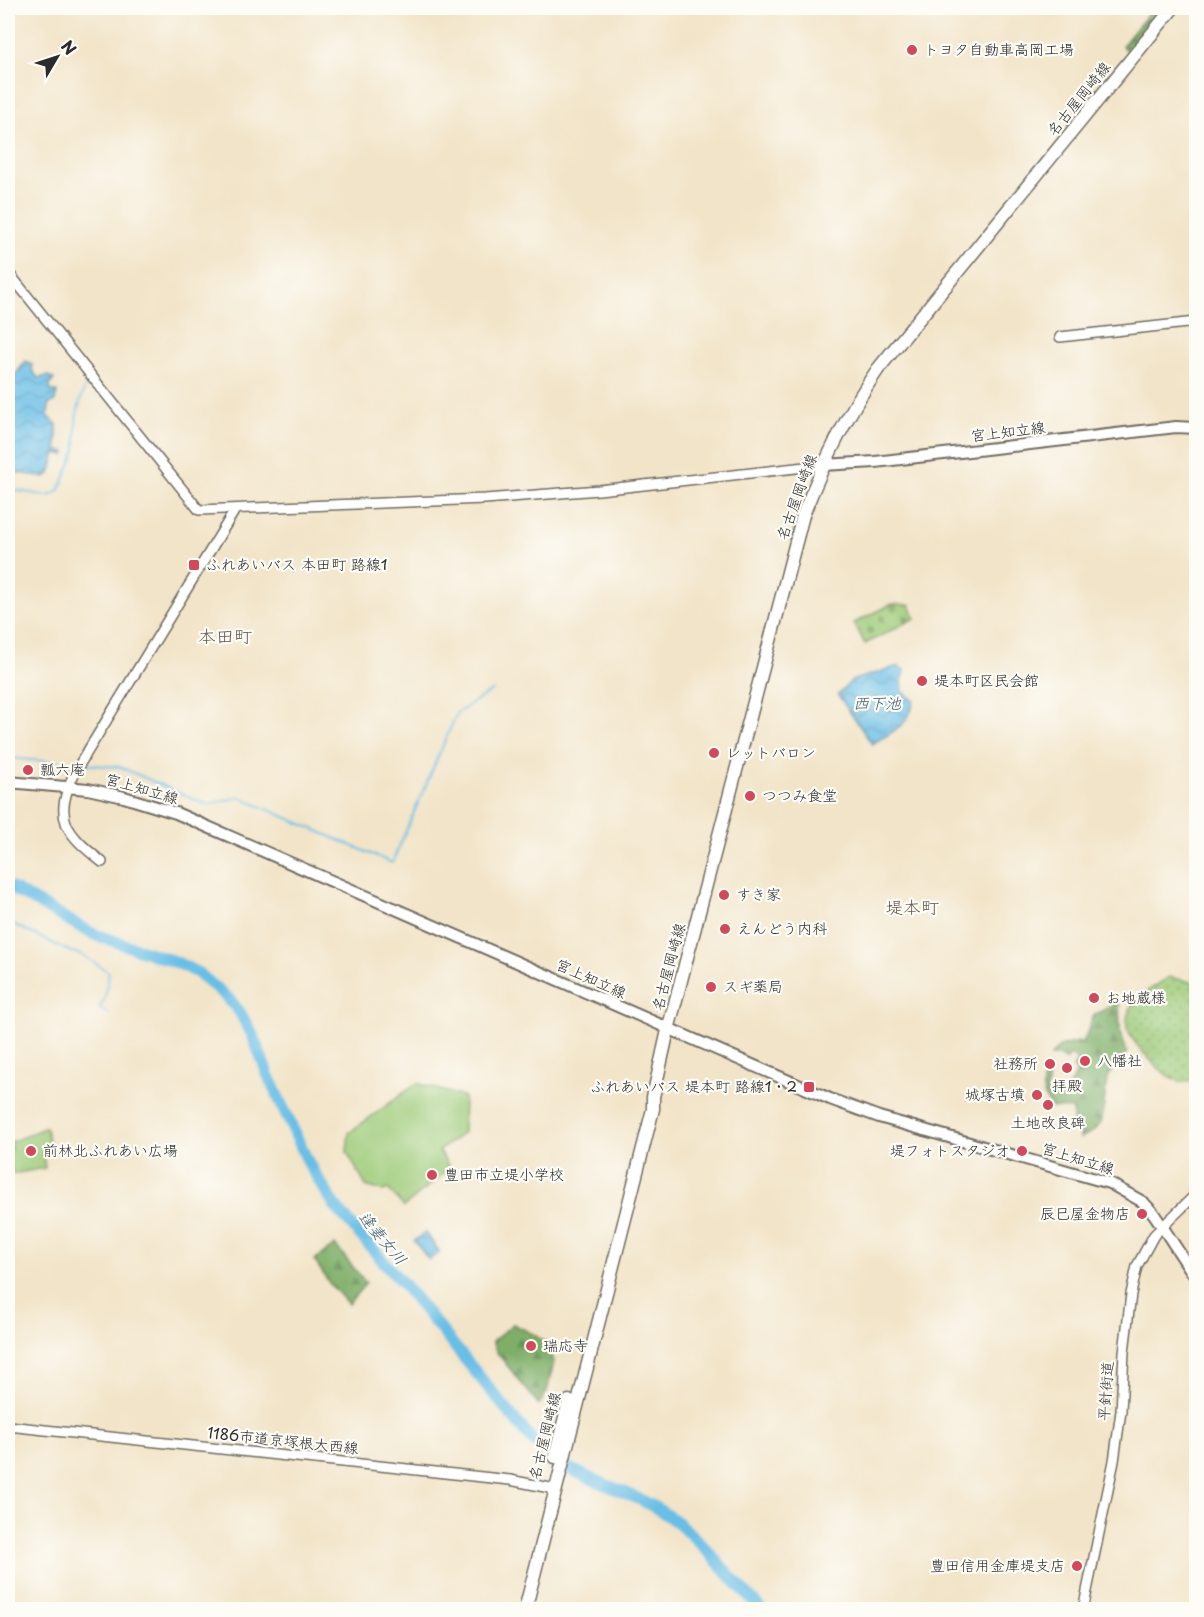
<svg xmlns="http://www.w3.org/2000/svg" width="1204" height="1617" viewBox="0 0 1204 1617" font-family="'Playpen Sans','Klee One',sans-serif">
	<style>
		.grass { fill: #9dca78; stroke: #647a52; stroke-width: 1.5 }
		.forest { fill: url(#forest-firs); stroke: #546c4a; stroke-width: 1.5 }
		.cemetery { fill: url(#cemetery-stones); stroke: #647a52; stroke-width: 1.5 }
		.park { fill: url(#park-dots); stroke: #647a52; stroke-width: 1.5 }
		.water { fill: url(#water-waves); stroke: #4a7488; stroke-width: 1.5 }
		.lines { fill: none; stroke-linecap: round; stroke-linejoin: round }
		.stream { stroke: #69bee6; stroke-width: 2 }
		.river { stroke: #69bee6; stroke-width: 12 }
		.tertiary-casing { stroke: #716c62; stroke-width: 12 }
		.secondary-casing { stroke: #716c62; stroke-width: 14 }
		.primary-casing { stroke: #716c62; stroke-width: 15 }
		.tertiary { stroke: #fff; stroke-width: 9 }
		.secondary { stroke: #fff; stroke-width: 10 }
		.primary { stroke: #fff; stroke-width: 12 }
		.poi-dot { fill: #d1495b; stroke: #fdfcf7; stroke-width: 2 }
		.labels { text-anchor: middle; stroke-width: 4.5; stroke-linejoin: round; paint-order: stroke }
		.poi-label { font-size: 15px; fill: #2b2b2b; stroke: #fdfcf7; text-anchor: start }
		.street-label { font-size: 15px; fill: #2b2b2b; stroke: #fdfcf7 }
		.water-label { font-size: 16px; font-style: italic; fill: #415e6c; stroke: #fdfcf7 }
		.quarter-label { font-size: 18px; fill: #665549; stroke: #fdfcf7 }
	</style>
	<defs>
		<pattern id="forest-firs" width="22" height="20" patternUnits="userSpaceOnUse" patternTransform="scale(1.5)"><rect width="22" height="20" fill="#7eae68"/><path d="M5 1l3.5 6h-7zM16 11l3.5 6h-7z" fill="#678e56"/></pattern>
		<pattern id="cemetery-stones" width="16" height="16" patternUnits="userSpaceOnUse" patternTransform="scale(1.5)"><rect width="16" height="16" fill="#9dca78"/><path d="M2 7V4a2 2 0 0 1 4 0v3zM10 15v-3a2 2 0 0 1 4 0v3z" fill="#80a463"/></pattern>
		<pattern id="park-dots" width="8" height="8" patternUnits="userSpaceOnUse" patternTransform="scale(1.5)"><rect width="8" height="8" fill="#9dca78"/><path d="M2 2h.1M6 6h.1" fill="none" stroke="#80a463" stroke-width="1.8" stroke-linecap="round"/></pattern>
		<pattern id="water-waves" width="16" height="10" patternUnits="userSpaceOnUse" patternTransform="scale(1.5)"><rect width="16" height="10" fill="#69bee6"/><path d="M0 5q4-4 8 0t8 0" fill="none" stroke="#579bbb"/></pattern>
	</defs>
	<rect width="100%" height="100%" fill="#fdfcf7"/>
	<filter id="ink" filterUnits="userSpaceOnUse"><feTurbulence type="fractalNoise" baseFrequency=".0167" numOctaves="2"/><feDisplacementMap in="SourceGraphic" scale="12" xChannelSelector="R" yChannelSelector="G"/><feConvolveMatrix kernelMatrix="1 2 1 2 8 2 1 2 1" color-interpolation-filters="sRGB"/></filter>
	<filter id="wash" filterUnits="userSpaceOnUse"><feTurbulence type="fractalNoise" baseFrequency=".008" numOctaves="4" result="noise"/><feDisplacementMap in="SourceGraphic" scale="24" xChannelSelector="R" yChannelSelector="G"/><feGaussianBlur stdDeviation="1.35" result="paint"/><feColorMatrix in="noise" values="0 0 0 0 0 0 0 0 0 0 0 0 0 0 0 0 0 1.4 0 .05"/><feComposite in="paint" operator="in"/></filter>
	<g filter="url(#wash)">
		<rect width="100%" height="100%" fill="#f2e4c8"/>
		<g class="grass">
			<polygon points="417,1083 464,1097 463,1133 439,1151 450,1168 404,1207 388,1189 383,1191 366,1186 347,1152 349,1133"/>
			<polygon points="46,1127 51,1152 43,1154 45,1168 13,1174 8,1157 11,1149 9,1143"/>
		</g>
		<g class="forest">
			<polygon points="1153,8 1162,8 1127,50 1122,46"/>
			<path d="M1119,1001L1120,1031L1127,1052L1107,1078L1102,1121L1093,1132L1080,1138L1081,1128L1073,1125V1109L1052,1108C1043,1097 1039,1086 1046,1073L1049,1074L1047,1092L1053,1098L1061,1099L1077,1073L1073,1067L1077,1060L1070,1055L1066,1061L1058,1056H1051C1057,1044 1072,1044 1084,1041L1093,1016Z"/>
			<polygon points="335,1245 366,1283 348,1304 330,1284 314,1260"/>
			<polygon points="513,1324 535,1335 546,1344 554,1362 547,1391 539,1405 498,1354 492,1342"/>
		</g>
		<polygon class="cemetery" points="892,604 910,605 915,618 865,644 854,623"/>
		<path class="park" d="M1169,977L1196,983V1078C1193,1079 1187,1082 1183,1082C1166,1081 1132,1043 1127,1028C1126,1022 1128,1010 1132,1005C1138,995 1159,984 1169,977Z"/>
		<g class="water">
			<polygon points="26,361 32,364 32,370 38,378 48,376 54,379 50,385 50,390 57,392 55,401 49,404 48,417 57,424 57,450 66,452 65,455 56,453 50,474 44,477 8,471 8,382 13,378"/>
			<path d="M898,666L905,671L902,681L903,692L914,700C909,727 893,731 872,744L838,695L851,681Z"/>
			<polygon points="425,1233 440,1252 429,1260 414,1241"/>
		</g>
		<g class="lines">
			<g class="stream">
				<polyline points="8,489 48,496 59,491 76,450 76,418 81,398 88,380"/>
				<polyline points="8,758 78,764"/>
				<polyline points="83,764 120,767 207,805 239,797 392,863 457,713 493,690"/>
				<polyline points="8,922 69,951 82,955 109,972 105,998 99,1008 109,1013"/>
			</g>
			<path class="river" d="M8,886L93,934L176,962L198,973L227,997L239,1011L252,1034L268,1075L309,1164L335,1206L404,1285L525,1432C538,1446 551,1458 567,1467C600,1485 637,1494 667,1515C703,1540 730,1579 762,1610"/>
		</g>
	</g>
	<g filter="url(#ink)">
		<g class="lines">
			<g class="tertiary-casing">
				<g id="tertiary">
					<polyline points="8,272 199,510 485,499 599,490 823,465"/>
					<polyline points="1060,337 1196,322"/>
					<path d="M102,862C66,833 52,819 75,772L235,510"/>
					<polyline points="8,1426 510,1480 555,1489"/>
					<polyline points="1083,1610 1114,1461 1121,1411 1124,1352 1131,1294 1137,1266 1154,1235 1196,1194"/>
				</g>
			</g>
			<g class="secondary-casing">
				<g id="secondary">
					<polyline points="823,465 875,462 1176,427 1196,428"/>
					<polyline points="8,782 88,789 124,797 176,813 830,1099 879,1117 1109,1183 1143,1202 1154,1214 1196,1278"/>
				</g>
			</g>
			<g class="primary-casing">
				<g id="primary">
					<polyline points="555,1457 569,1401"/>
					<path d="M525,1610L653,1109V1097L668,1030L803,515C823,464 846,415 878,369L1173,8"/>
				</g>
			</g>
			<use href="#tertiary" class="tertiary"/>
			<use href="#secondary" class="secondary"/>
			<use href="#primary" class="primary"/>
		</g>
	</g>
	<g class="poi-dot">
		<circle cx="912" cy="50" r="6"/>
		<rect x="188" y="559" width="12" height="12" rx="3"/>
		<circle cx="922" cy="681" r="6"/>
		<circle cx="714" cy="753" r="6"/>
		<circle cx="28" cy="770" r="6"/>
		<circle cx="750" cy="796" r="6"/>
		<circle cx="724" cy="895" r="6"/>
		<circle cx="725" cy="929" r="6"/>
		<circle cx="711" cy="987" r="6"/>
		<circle cx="1094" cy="998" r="6"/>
		<circle cx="1085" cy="1061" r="6"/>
		<circle cx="1050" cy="1064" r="6"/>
		<circle cx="1067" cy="1068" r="6"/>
		<rect x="803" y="1081" width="12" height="12" rx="3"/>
		<circle cx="1037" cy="1095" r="6"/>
		<circle cx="1048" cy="1105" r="6"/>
		<circle cx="31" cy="1151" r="6"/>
		<circle cx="1022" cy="1151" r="6"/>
		<circle cx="432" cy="1175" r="6"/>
		<circle cx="1142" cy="1214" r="6"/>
		<circle cx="531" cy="1346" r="6"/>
		<circle cx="1077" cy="1566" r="6"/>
	</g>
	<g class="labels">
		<g class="poi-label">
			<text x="924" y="55">トヨタ自動車高岡工場</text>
			<text x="206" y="570">ふれあいバス 本田町 路線1</text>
			<text x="934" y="686">堤本町区民会館</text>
			<text x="726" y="758">レットバロン</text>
			<text x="40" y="775">瓢六庵</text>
			<text x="762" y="801">つつみ食堂</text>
			<text x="736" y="900">すき家</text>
			<text x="737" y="934">えんどう内科</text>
			<text x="723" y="992">スギ薬局</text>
			<text x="1106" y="1003">お地蔵様</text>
			<text x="1097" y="1066">八幡社</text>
			<text x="1038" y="1069" text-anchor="end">社務所</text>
			<text x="1067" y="1091" text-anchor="middle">拝殿</text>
			<text x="797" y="1092" text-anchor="end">ふれあいバス 堤本町 路線1・2</text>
			<text x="1025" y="1100" text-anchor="end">城塚古墳</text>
			<text x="1048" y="1128" text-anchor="middle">土地改良碑</text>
			<text x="43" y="1156">前林北ふれあい広場</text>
			<text x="1010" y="1156" text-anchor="end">堤フォトスタジオ</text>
			<text x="444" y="1180">豊田市立堤小学校</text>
			<text x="1130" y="1219" text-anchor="end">辰巳屋金物店</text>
			<text x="543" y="1351">瑞応寺</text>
			<text x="1065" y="1571" text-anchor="end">豊田信用金庫堤支店</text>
		</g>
		<g class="street-label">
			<text transform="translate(1079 99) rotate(-51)" y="5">名古屋岡崎線</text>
			<text transform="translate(1008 432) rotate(-7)" y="5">宮上知立線</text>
			<text transform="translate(797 497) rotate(-70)" y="5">名古屋岡崎線</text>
			<text transform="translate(142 789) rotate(16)" y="5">宮上知立線</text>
			<text transform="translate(669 967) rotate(-75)" y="5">名古屋岡崎線</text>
			<text transform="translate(591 979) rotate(24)" y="5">宮上知立線</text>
			<text transform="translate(1078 1159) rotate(17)" y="5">宮上知立線</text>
			<text transform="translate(1106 1391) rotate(-86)" y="5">平針街道</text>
			<text transform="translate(545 1436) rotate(-76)" y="5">名古屋岡崎線</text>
			<text transform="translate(283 1441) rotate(6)" y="5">1186市道京塚根大西線</text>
		</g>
		<g class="water-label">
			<text x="877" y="709">西下池</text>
			<text transform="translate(383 1238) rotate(50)" y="6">逢妻女川</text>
		</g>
		<g class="quarter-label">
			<text x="225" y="643">本田町</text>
			<text x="912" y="914">堤本町</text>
		</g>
	</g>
	<rect width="1204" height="1617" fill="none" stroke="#fdfcf7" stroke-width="30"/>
	<g transform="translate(57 57) rotate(51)" stroke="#fdfcf7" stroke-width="4.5" paint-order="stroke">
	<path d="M0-4.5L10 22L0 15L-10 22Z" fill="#2b2b2b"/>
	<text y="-9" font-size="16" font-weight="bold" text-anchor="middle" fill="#2b2b2b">N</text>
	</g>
</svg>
